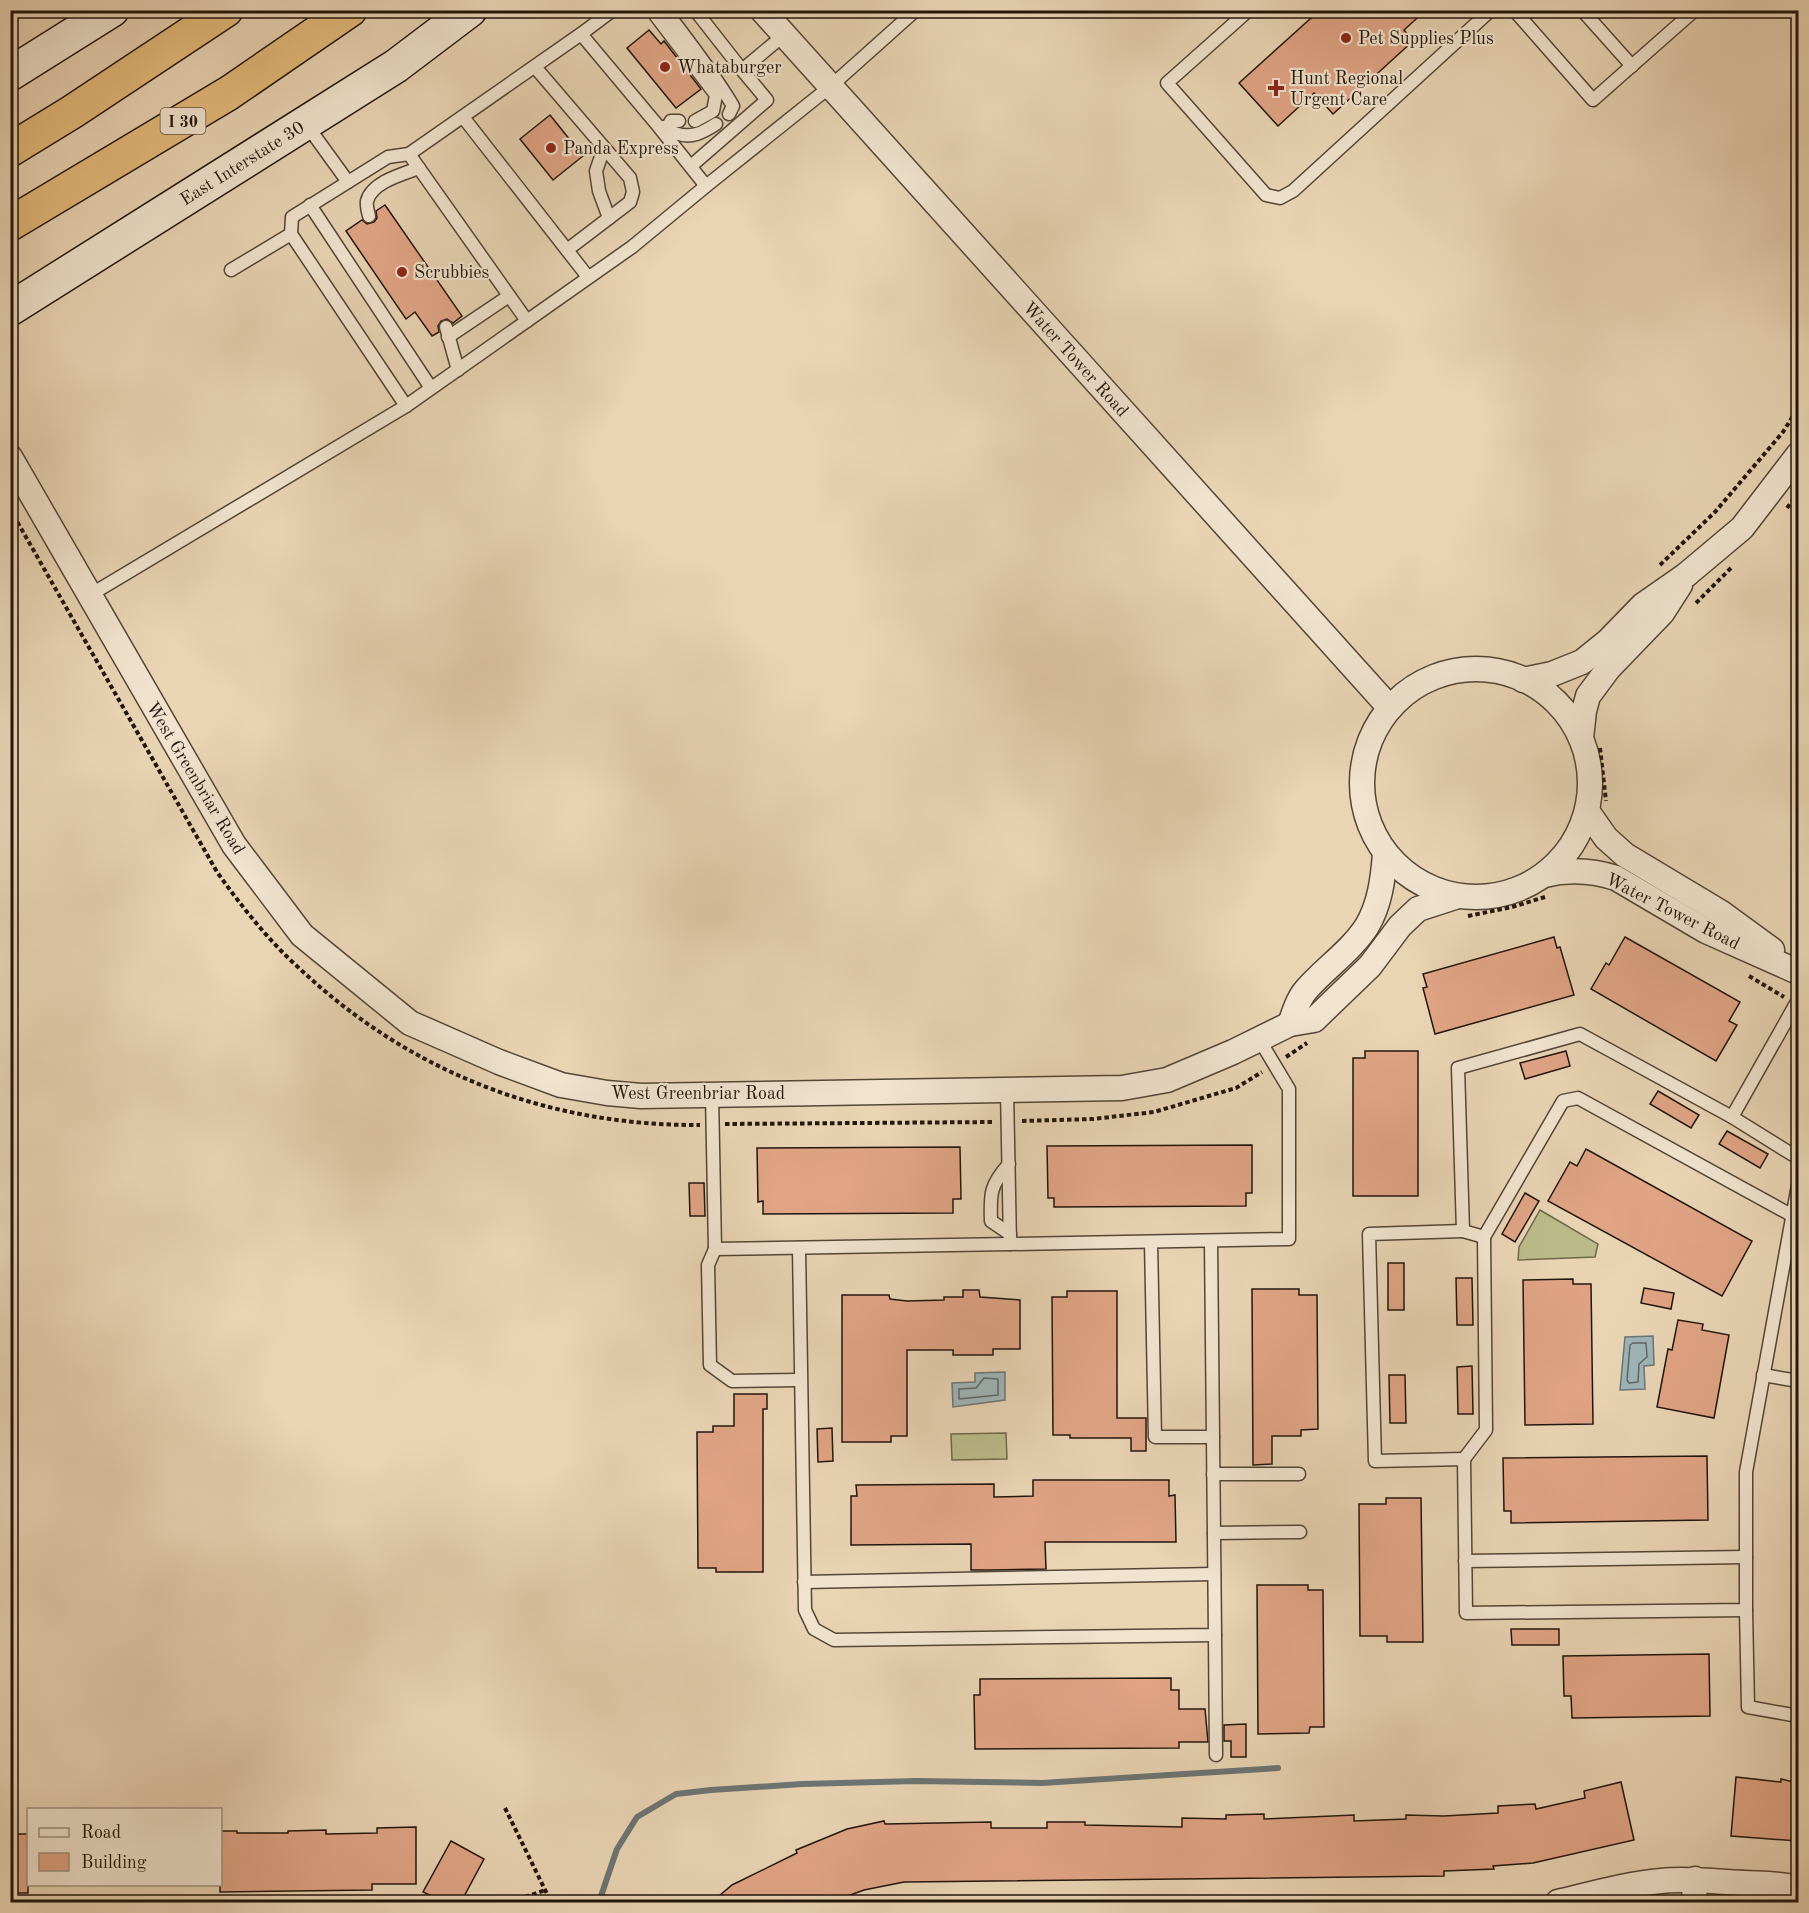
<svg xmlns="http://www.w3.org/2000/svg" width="1809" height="1913" viewBox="0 0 1809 1913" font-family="'Old Standard TT',serif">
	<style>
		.green { fill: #bbbb8a; stroke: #6e684c; stroke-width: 1.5 }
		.water { fill: #9db5b9; stroke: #6c7574; stroke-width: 1.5 }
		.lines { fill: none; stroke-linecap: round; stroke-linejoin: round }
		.shore { stroke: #606563; stroke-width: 1.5 }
		.stream { stroke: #6c7574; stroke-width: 6 }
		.building { fill: #e0a485; stroke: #22150d; stroke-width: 1.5 }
		.service-casing { stroke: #544537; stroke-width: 15 }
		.minor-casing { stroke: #544537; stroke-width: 27 }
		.secondary-casing { stroke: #22150d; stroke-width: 36 }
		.motorway-casing { stroke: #22150d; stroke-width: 36 }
		.path { stroke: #22150d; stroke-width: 4; stroke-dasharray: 4.5 3; stroke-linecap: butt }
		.service { stroke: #f1e3ce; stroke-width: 12 }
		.minor { stroke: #f1e3ce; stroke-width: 24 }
		.secondary { stroke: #f1e3ce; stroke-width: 33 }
		.motorway { stroke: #e4ba7a; stroke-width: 33 }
		.poi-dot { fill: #8f2418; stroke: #f1e3ce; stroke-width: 2 }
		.labels { text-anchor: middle; stroke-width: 4.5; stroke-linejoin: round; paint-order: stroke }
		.shield { fill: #f1e3ce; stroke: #605347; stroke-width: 1.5 }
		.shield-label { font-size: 16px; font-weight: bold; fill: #22150d }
		.poi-label { font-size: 18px; fill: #22150d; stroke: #f1e3ce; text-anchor: start }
		.street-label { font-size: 18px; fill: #22150d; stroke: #f1e3ce }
	</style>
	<rect width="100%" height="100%" fill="#e9d4b4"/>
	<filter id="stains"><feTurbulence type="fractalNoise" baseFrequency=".00333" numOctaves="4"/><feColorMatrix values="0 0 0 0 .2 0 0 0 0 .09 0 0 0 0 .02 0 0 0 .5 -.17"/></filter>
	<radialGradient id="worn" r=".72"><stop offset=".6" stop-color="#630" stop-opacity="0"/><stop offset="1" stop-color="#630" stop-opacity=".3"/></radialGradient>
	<g class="green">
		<polygon points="1540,1210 1598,1244 1595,1257 1518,1260 1519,1247"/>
		<polygon points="1006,1433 1007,1459 952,1460 951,1434"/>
	</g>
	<g class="water">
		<polygon points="1653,1336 1654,1365 1644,1366 1645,1389 1620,1390 1625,1337"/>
		<polygon points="1005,1372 1005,1400 953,1407 952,1383 975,1382 975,1373"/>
	</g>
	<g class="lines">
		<g class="shore">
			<polygon points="1633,1343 1646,1343 1647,1357 1639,1364 1638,1382 1629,1383 1627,1380 1630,1345"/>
			<polygon points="984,1378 998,1379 998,1395 959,1399 959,1389 976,1388"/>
		</g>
		<polyline class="stream" points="599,1902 617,1849 637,1817 676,1794 711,1790 802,1784 916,1781 1042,1783 1278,1768"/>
	</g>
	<g class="building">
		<polygon points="1320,10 1426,10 1404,30 1413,41 1333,114 1314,93 1278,126 1239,83"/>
		<polygon points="649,30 661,44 664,41 701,89 676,108 627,48"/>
		<polygon points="550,115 583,156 553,180 520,139"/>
		<polygon points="385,205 462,316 453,323 447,319 441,321 438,326 439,332 432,336 415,312 406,319 346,231 362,220 367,224 374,222 377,218 376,211"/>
		<polygon points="1554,937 1557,948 1560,947 1574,995 1435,1034 1423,988 1427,987 1423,974"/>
		<polygon points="1625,937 1740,1002 1729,1021 1737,1025 1716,1061 1591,989 1606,963 1609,965"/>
		<polygon points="1365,1051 1418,1051 1418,1196 1353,1196 1353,1058 1365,1058"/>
		<polygon points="1566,1051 1570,1066 1525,1079 1520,1063"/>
		<polygon points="1658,1091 1699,1115 1691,1128 1650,1104"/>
		<polygon points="1727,1131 1768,1154 1760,1168 1719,1144"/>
		<polygon points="1252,1145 1252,1193 1246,1193 1246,1206 1054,1207 1054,1198 1048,1198 1047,1146"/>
		<polygon points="960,1147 961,1199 953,1199 953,1213 763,1214 763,1201 758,1202 757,1148"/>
		<polygon points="1586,1149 1752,1241 1722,1296 1548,1201 1570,1162 1577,1166"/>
		<polygon points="689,1183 704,1183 705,1216 690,1216"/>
		<polygon points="1525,1193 1539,1201 1515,1242 1502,1234"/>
		<rect x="1388" y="1263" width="16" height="47"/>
		<polygon points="1456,1278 1472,1278 1473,1325 1457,1325"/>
		<polygon points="1573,1279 1573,1284 1591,1284 1593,1424 1525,1425 1523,1280"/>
		<polygon points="1644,1288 1674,1293 1671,1309 1641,1303"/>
		<polygon points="1252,1289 1299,1289 1299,1295 1317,1295 1318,1429 1301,1430 1301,1436 1272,1436 1272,1464 1253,1465"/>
		<polygon points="963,1290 979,1290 980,1297 1020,1300 1020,1349 993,1349 993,1355 953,1355 953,1350 907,1350 907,1436 891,1436 891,1442 842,1442 842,1295 889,1295 890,1299 907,1301 944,1300 944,1297 963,1297"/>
		<polygon points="1067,1291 1117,1291 1117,1418 1146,1418 1146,1451 1131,1451 1131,1438 1070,1438 1070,1435 1053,1435 1052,1297 1067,1297"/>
		<polygon points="1678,1320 1703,1324 1702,1330 1729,1335 1714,1418 1657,1407 1668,1349 1672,1350"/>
		<polygon points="1472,1366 1473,1414 1458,1414 1457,1367"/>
		<polygon points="1389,1375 1405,1375 1406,1423 1390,1423"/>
		<polygon points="734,1394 767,1394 767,1409 763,1409 763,1572 716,1572 716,1568 698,1568 697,1432 713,1432 713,1426 734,1426"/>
		<polygon points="832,1428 833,1461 818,1462 817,1429"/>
		<polygon points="1707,1456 1708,1520 1511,1523 1511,1511 1504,1511 1503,1458"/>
		<polygon points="1033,1480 1169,1480 1169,1496 1175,1495 1176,1542 1045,1542 1046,1569 990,1570 971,1570 971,1544 851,1545 851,1496 857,1496 856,1485 994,1484 994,1497 1033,1496"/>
		<polygon points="1386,1498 1421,1498 1423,1642 1387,1642 1387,1636 1360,1636 1359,1504 1386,1504"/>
		<polygon points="1257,1585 1308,1585 1308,1590 1323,1590 1324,1727 1310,1727 1309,1733 1258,1734"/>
		<polygon points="1511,1629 1559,1629 1559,1645 1512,1645"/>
		<polygon points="1709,1654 1710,1716 1572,1718 1571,1696 1564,1696 1563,1656"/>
		<polygon points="1171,1678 1171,1690 1179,1690 1179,1709 1205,1709 1208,1742 1179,1742 1179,1748 975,1749 974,1695 980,1695 980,1679"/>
		<polygon points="1246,1724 1246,1757 1231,1757 1231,1741 1224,1741 1224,1725"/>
		<polygon points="1736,1777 1781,1782 1781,1779 1798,1783 1798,1841 1731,1836"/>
		<polygon points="1621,1782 1634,1840 1533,1863 1493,1866 1494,1869 1444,1871 1444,1876 904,1882 864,1890 831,1902 712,1902 732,1885 797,1853 796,1850 847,1829 884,1821 885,1824 991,1822 991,1828 1047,1828 1047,1822 1085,1822 1085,1825 1182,1827 1182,1818 1226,1819 1226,1815 1264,1814 1264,1819 1354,1815 1354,1821 1406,1819 1406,1815 1444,1816 1498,1813 1498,1806 1535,1804 1536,1809 1585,1798 1584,1791"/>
		<polygon points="416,1827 416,1884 372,1884 372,1890 220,1892 220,1831 237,1831 237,1833 288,1833 288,1831 326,1830 326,1834 377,1833 377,1828"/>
		<rect x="10" y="1834" width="18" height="59"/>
		<polygon points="451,1841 484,1859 461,1902 444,1902 423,1892"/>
	</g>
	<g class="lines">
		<g class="service-casing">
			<g id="service">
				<polyline points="613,10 581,34 659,127 706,186 831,86 916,10"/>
				<polyline points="654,10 656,16 716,95 713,111 695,121"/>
				<path d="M665,10C689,42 713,72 733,106L729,114"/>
				<polyline points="695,10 742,70 784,35"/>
				<polyline points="1249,10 1167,83 1266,195 1280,198 1293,191 1491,10"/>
				<polyline points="1514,10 1593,100 1695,10"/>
				<polyline points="1582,10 1632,66"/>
				<polyline points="535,67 630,178 633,192 630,202 567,250"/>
				<polyline points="463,117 588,277"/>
				<polyline points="306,124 348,182"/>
				<path d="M663,127C668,128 670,132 675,133C691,139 702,133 716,124"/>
				<polyline points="667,128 671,121 679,121"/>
				<polyline points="604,148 596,171 599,191 609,218"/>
				<polyline points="409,154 527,321"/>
				<polyline points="691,166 767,100 742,70"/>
				<polyline points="310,205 431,388"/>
				<path d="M369,216C368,212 366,205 367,201C372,182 403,174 419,168"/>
				<polyline points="291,234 406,406"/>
				<polyline points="231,270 291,234 292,217 388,157 409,154 581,34"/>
				<polyline points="446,327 458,370"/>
				<polyline points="448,337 509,296"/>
				<polyline points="90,595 406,406 632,247 706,186"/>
				<polyline points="1007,1091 1010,1244 1289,1239 1289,1089 1259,1039"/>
				<polyline points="712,1095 715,1249 1010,1244"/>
				<polyline points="1732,1117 1798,1000"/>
				<polyline points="1798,1158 1732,1117 1580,1034 1458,1068 1463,1231 1369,1234 1375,1461 1464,1459 1466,1613 1746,1610 1746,1472 1798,1185"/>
				<path d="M1009,1164C990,1185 990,1194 991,1221L1010,1234"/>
				<polyline points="1463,1231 1484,1237 1563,1101 1578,1098 1793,1216"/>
				<polyline points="1151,1242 1155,1437 1213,1437"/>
				<polyline points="799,1248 805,1610 814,1629 834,1640 1215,1635 1211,1241"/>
				<polyline points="715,1249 708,1265 710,1365 732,1381 799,1380"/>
				<polyline points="1763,1375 1798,1381"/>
				<polyline points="1464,1459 1486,1430 1484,1237"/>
				<polyline points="1213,1474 1299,1474"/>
				<polyline points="1214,1533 1300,1532"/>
				<polyline points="1465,1561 1746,1557"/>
				<polyline points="804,1582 1214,1574"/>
				<polyline points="1746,1610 1748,1707 1798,1716"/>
				<polyline points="1215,1635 1216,1755"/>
			</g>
		</g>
		<g class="minor-casing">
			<g id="minor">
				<polyline points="762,10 1390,708"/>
				<polyline points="10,457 234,845 302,935 410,1023 499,1062 561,1085 607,1093 641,1096 1122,1088 1167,1080 1233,1052 1290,1024 1314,1020 1370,966 1400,926 1418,909 1458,896"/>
				<circle cx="1476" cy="783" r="114"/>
				<polyline points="1523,680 1552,674 1582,662 1608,641 1643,605 1686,575 1742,528 1798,455"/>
				<polyline points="1581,738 1584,711 1588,696 1608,669 1662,613 1680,585"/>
				<polyline points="1587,811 1606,838 1625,855 1720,912 1772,950"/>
				<path d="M1544,875C1569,869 1591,870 1616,878L1706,931L1798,972"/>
				<path d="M1290,1024C1294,1013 1298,999 1306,990C1325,968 1351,951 1367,926C1380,904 1383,879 1385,854"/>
				<polyline points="1743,1883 1768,1902"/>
				<path d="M1558,1902C1592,1894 1626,1884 1661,1881C1689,1878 1716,1882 1744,1883C1765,1884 1777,1883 1798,1888"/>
				<polyline points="1694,1902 1695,1879"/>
			</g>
		</g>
		<g class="secondary-casing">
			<g id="secondary">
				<polyline points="10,74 112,10"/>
				<polyline points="10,309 396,66 470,10"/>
			</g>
		</g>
		<g class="motorway-casing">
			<g id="motorway">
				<polyline points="10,150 72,112 226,10"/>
				<polyline points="10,224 229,93 350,10"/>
			</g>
		</g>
		<g class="path">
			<polyline points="1787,508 1798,494"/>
			<path d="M10,509L217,872C242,907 268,940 300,969C411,1073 548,1126 700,1125"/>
			<polyline points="1660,565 1715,512 1783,432 1798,408"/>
			<polyline points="1696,603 1731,568"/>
			<polyline points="1600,748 1606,801"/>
			<polyline points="1468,916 1512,907 1545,897"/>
			<polyline points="1749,976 1784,997"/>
			<polyline points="1286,1057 1307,1043"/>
			<polyline points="1022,1121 1093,1119 1154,1112 1236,1088 1262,1072"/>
			<polyline points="725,1124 994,1122"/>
			<polyline points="505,1808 551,1902"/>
			<polyline points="511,1902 545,1890"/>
		</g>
		<use href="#service" class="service"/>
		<use href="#minor" class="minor"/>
		<use href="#secondary" class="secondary"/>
		<use href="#motorway" class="motorway"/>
	</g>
	<g class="poi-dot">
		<circle cx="1346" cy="38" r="6"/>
		<circle cx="665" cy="67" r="6"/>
		<path d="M1273 79h6v6h6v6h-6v6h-6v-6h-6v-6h6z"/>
		<circle cx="551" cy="148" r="6"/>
		<circle cx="402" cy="272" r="6"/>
	</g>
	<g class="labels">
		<rect class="shield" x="160.5" y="108" width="45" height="26" rx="4.5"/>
		<g class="shield-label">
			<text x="183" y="127">I 30</text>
		</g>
		<g class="poi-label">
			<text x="1358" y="44">Pet Supplies Plus</text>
			<text x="677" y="73">Whataburger</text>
			<text x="1290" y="84">Hunt Regional<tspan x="1290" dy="21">Urgent Care</tspan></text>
			<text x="563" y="154">Panda Express</text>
			<text x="414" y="278">Scrubbies</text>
		</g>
		<g class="street-label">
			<text transform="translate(242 163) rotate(-32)" y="6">East Interstate 30</text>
			<text transform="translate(1076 359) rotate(48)" y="6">Water Tower Road</text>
			<text transform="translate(196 778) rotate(59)" y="6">West Greenbriar Road</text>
			<text transform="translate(1673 911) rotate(27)" y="6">Water Tower Road</text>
			<text x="698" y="1099">West Greenbriar Road</text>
		</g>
	</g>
	<rect width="1809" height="1913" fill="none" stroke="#e9d4b4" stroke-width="36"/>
	<rect x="12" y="12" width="1785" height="1889" fill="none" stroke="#22150d" stroke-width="3"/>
	<rect x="18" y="18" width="1773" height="1877" fill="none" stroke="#22150d" stroke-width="1.5"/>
	<rect x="27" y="1808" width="195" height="78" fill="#f1e3ce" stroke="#9e9181" stroke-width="1.5"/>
	<rect x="39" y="1828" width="30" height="9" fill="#f1e3ce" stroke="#9e9181" stroke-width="1.5"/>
	<text x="81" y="1838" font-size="18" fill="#22150d">Road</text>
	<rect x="39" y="1853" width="30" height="18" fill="#e0a485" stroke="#9e9181" stroke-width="1.5"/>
	<text x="81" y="1868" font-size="18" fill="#22150d">Building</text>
	<rect width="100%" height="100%" filter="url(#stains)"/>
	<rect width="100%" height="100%" fill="url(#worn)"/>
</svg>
